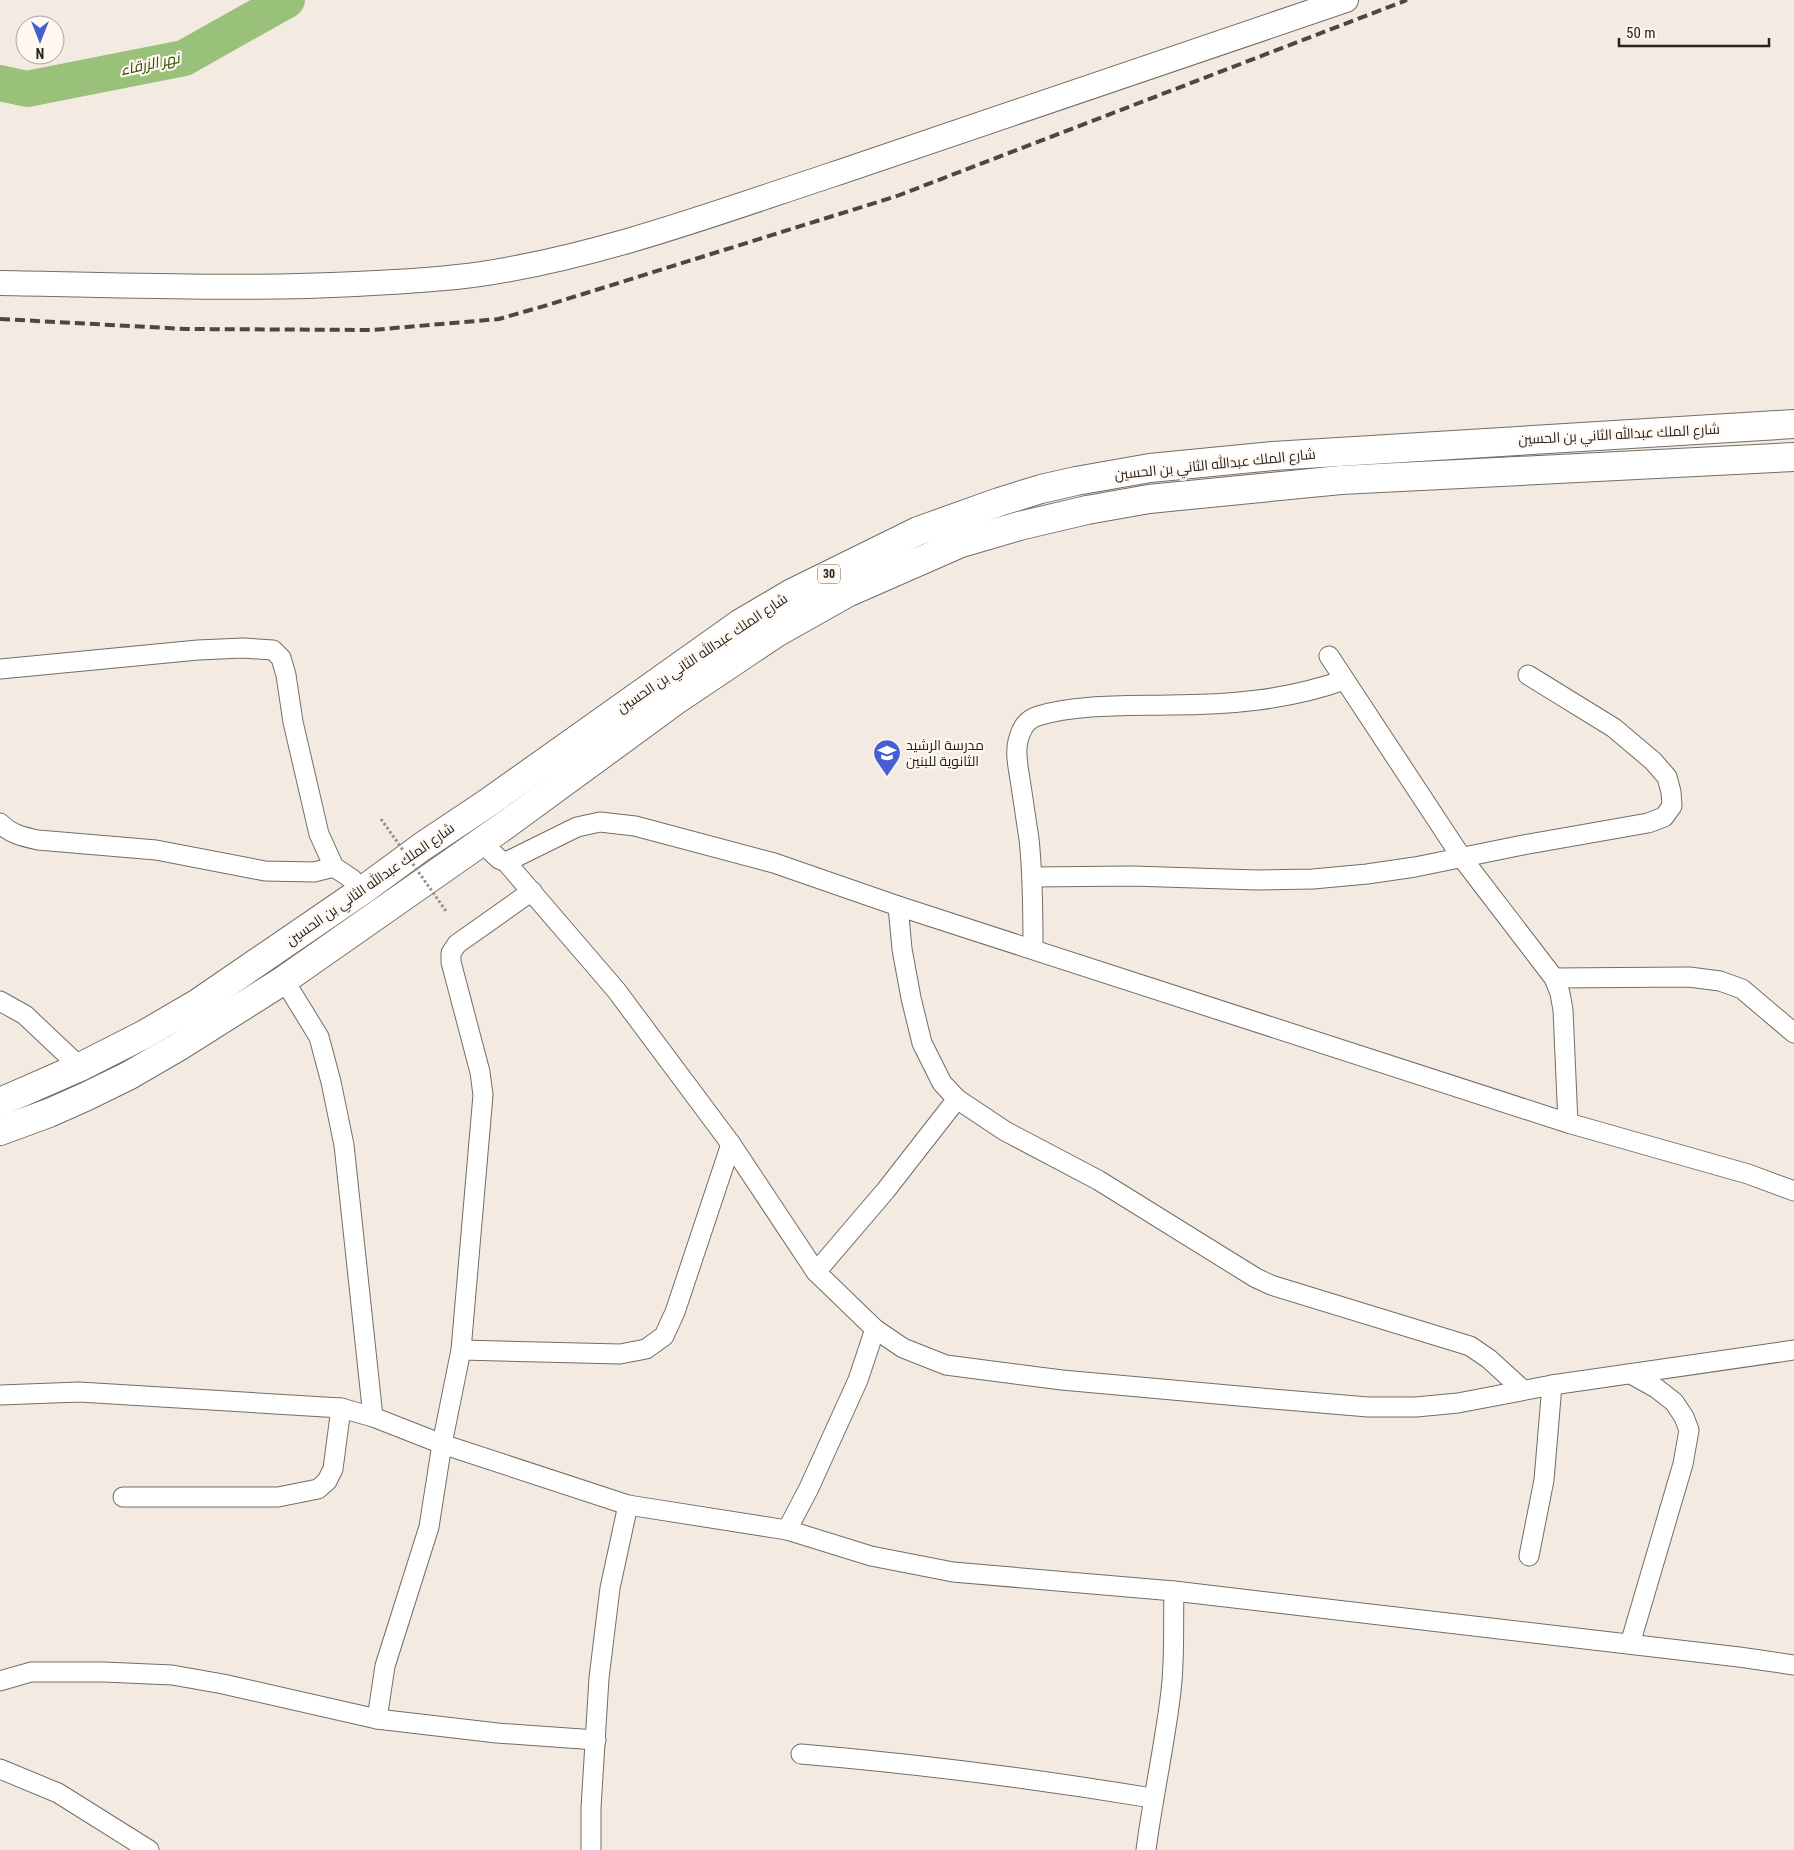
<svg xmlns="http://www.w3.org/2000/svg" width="1794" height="1850" viewBox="0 0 1794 1850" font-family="'Roboto Condensed',Cairo,sans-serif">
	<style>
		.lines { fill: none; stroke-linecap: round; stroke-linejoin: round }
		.river { stroke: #99c17a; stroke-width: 36 }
		.minor-casing { stroke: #746d65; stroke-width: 21 }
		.tertiary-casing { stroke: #746d65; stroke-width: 26 }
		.primary-casing { stroke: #746d65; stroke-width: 30 }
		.minor { stroke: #fff; stroke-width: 19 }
		.tertiary { stroke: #fff; stroke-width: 24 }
		.primary { stroke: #fff; stroke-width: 28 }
		.rail { stroke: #4b4743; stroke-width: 4; stroke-dasharray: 10 5; stroke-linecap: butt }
		.path-bridge { stroke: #958f89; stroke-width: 3; stroke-dasharray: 2.5 2.5; stroke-linecap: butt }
		.labels { text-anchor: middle; stroke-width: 4.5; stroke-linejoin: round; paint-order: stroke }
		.shield { fill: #fff8f1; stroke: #66625e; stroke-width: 1 }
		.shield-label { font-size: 12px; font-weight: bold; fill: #25221f }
		.street-label { font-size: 14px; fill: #25221f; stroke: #fff8f1 }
		.poi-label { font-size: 14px; fill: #25221f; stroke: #fff8f1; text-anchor: start }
		.water-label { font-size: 15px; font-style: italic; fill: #2b4e00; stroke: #fff8f1 }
	</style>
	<rect width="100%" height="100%" fill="#f3eae2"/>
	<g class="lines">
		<polyline class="river" points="0,83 27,89 184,58 287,0"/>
		<g class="minor-casing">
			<g id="minor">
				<polyline points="1329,656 1462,858 1554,978 1560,993 1563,1010 1568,1123"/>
				<polyline points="0,669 198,650 243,648 273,650 281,658 286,675 293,722 319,834 334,867 352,879 363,890"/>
				<path d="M0,823C10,834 24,837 38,840L156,850L265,871L314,872L334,867"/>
				<polyline points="481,842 499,859 506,862 616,990 731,1144 816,1272 875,1329 903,1348 946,1365 1062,1380 1261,1398 1368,1407 1416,1407 1458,1403 1552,1385 1794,1350"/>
				<polyline points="506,862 577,827 600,822 635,826 774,863 898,906 1568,1123 1748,1174 1794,1191"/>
				<polyline points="1032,877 1132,876 1257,880 1313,879 1367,874 1415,867 1523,845 1648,823 1664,817 1672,806 1671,792 1667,777 1653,761 1614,728 1528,675"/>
				<polyline points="898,906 902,949 911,998 922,1043 942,1083 957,1099 1005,1131 1098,1180 1256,1278 1271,1285 1470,1346 1489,1359 1523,1390"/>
				<path d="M1033,948C1033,912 1033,875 1029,839C1026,819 1023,799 1020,779C1018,767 1015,753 1018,741C1021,730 1025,720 1038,716C1076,704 1129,706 1169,705C1229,705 1288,700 1344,680"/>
				<polyline points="1554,978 1689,977 1720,981 1742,989 1794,1033"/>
				<polyline points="284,980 319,1037 331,1082 344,1145 373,1417"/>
				<polyline points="0,1001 25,1015 80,1067"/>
				<polyline points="816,1272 886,1190 957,1099"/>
				<polyline points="461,1350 620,1354 646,1349 664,1336 675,1312 731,1144"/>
				<polyline points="0,1395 79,1392 341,1408 373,1417 442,1444 628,1505 787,1530 871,1556 953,1572 1174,1591 1739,1657 1794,1665"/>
				<polyline points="123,1497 278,1497 318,1489 327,1481 333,1469 341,1408"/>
				<polyline points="787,1530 809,1488 858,1380 875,1329"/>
				<polyline points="1529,1556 1544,1480 1552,1385"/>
				<polyline points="1630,1644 1683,1464 1689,1430 1684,1417 1674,1402 1656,1388 1631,1374"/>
				<polyline points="0,1681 31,1672 104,1672 172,1675 223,1684 377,1719 497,1733 596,1740"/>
				<polyline points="377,1719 385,1666 429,1527 442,1444 461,1350 483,1095 480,1072 451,962 451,953 457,944 532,891"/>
				<path d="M801,1754C919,1764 1036,1779 1152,1798"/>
				<polyline points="0,1769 58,1793 149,1850"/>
				<polyline points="591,1850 591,1808 599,1678 610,1588 628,1505"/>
				<path d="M1146,1850C1153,1796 1165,1744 1171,1691C1175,1658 1173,1624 1174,1591"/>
			</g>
		</g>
		<g class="tertiary-casing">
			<path id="tertiary" d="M0,283C119,285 237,290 356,284C398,282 440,280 481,274C601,256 716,213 831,175C1003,118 1174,58 1346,0"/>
		</g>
		<g class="primary-casing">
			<g id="primary">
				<polyline points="0,1102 80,1067 145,1034 198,1003 363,890 423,846 486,804 741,623 792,593 918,531 999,502 1041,489 1076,481 1150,468 1273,456 1794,424"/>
				<polyline points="0,1131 49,1113 85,1097 128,1076 178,1047 284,980 504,826 679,698 776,633 847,593 961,543 1019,526 1087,510 1149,499 1341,480 1794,457"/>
			</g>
		</g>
		<use href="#minor" class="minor"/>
		<use href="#tertiary" class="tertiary"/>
		<use href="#primary" class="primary"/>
		<polyline class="rail" points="0,319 186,329 372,330 499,319 551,304 897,196 1407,0"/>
		<polyline class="path-bridge" points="381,819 446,911"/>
	</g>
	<defs>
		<g id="school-pin" transform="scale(1.4375)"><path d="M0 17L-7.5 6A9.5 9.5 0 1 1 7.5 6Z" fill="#455fd2" stroke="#fff8f1"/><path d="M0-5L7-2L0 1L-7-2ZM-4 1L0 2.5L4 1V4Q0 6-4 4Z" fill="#fff"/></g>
	</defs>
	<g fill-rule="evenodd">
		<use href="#school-pin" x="887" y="753"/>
	</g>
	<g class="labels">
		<rect class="shield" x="818" y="564.5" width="22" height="19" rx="4"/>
		<g class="shield-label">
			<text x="829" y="578">30</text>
		</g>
		<g class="street-label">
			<text transform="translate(1619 434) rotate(-3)" y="5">شارع الملك عبدالله الثاني بن الحسين</text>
			<text transform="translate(1215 464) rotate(-6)" y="5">شارع الملك عبدالله الثاني بن الحسين</text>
			<text transform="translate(702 653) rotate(-34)" y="5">شارع الملك عبدالله الثاني بن الحسين</text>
			<text transform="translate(370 884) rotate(-35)" y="5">شارع الملك عبدالله الثاني بن الحسين</text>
		</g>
		<g class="poi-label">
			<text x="906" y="750">مدرسة الرشيد<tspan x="906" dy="16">الثانوية للبنين</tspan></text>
		</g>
		<g class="water-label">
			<text transform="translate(150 64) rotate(-12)" y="5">نهر الزرقاء</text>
		</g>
	</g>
	<g transform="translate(40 40) rotate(180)"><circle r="24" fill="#fff8f1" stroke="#a8a29d"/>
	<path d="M0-4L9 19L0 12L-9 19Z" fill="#455fd2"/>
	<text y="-8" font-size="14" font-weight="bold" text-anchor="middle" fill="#25221f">N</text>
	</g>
	<path d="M1619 38v8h150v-8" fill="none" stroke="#25221f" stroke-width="2.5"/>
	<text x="1626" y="38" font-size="15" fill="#25221f" stroke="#fff8f1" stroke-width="4" paint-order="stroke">50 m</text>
</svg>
